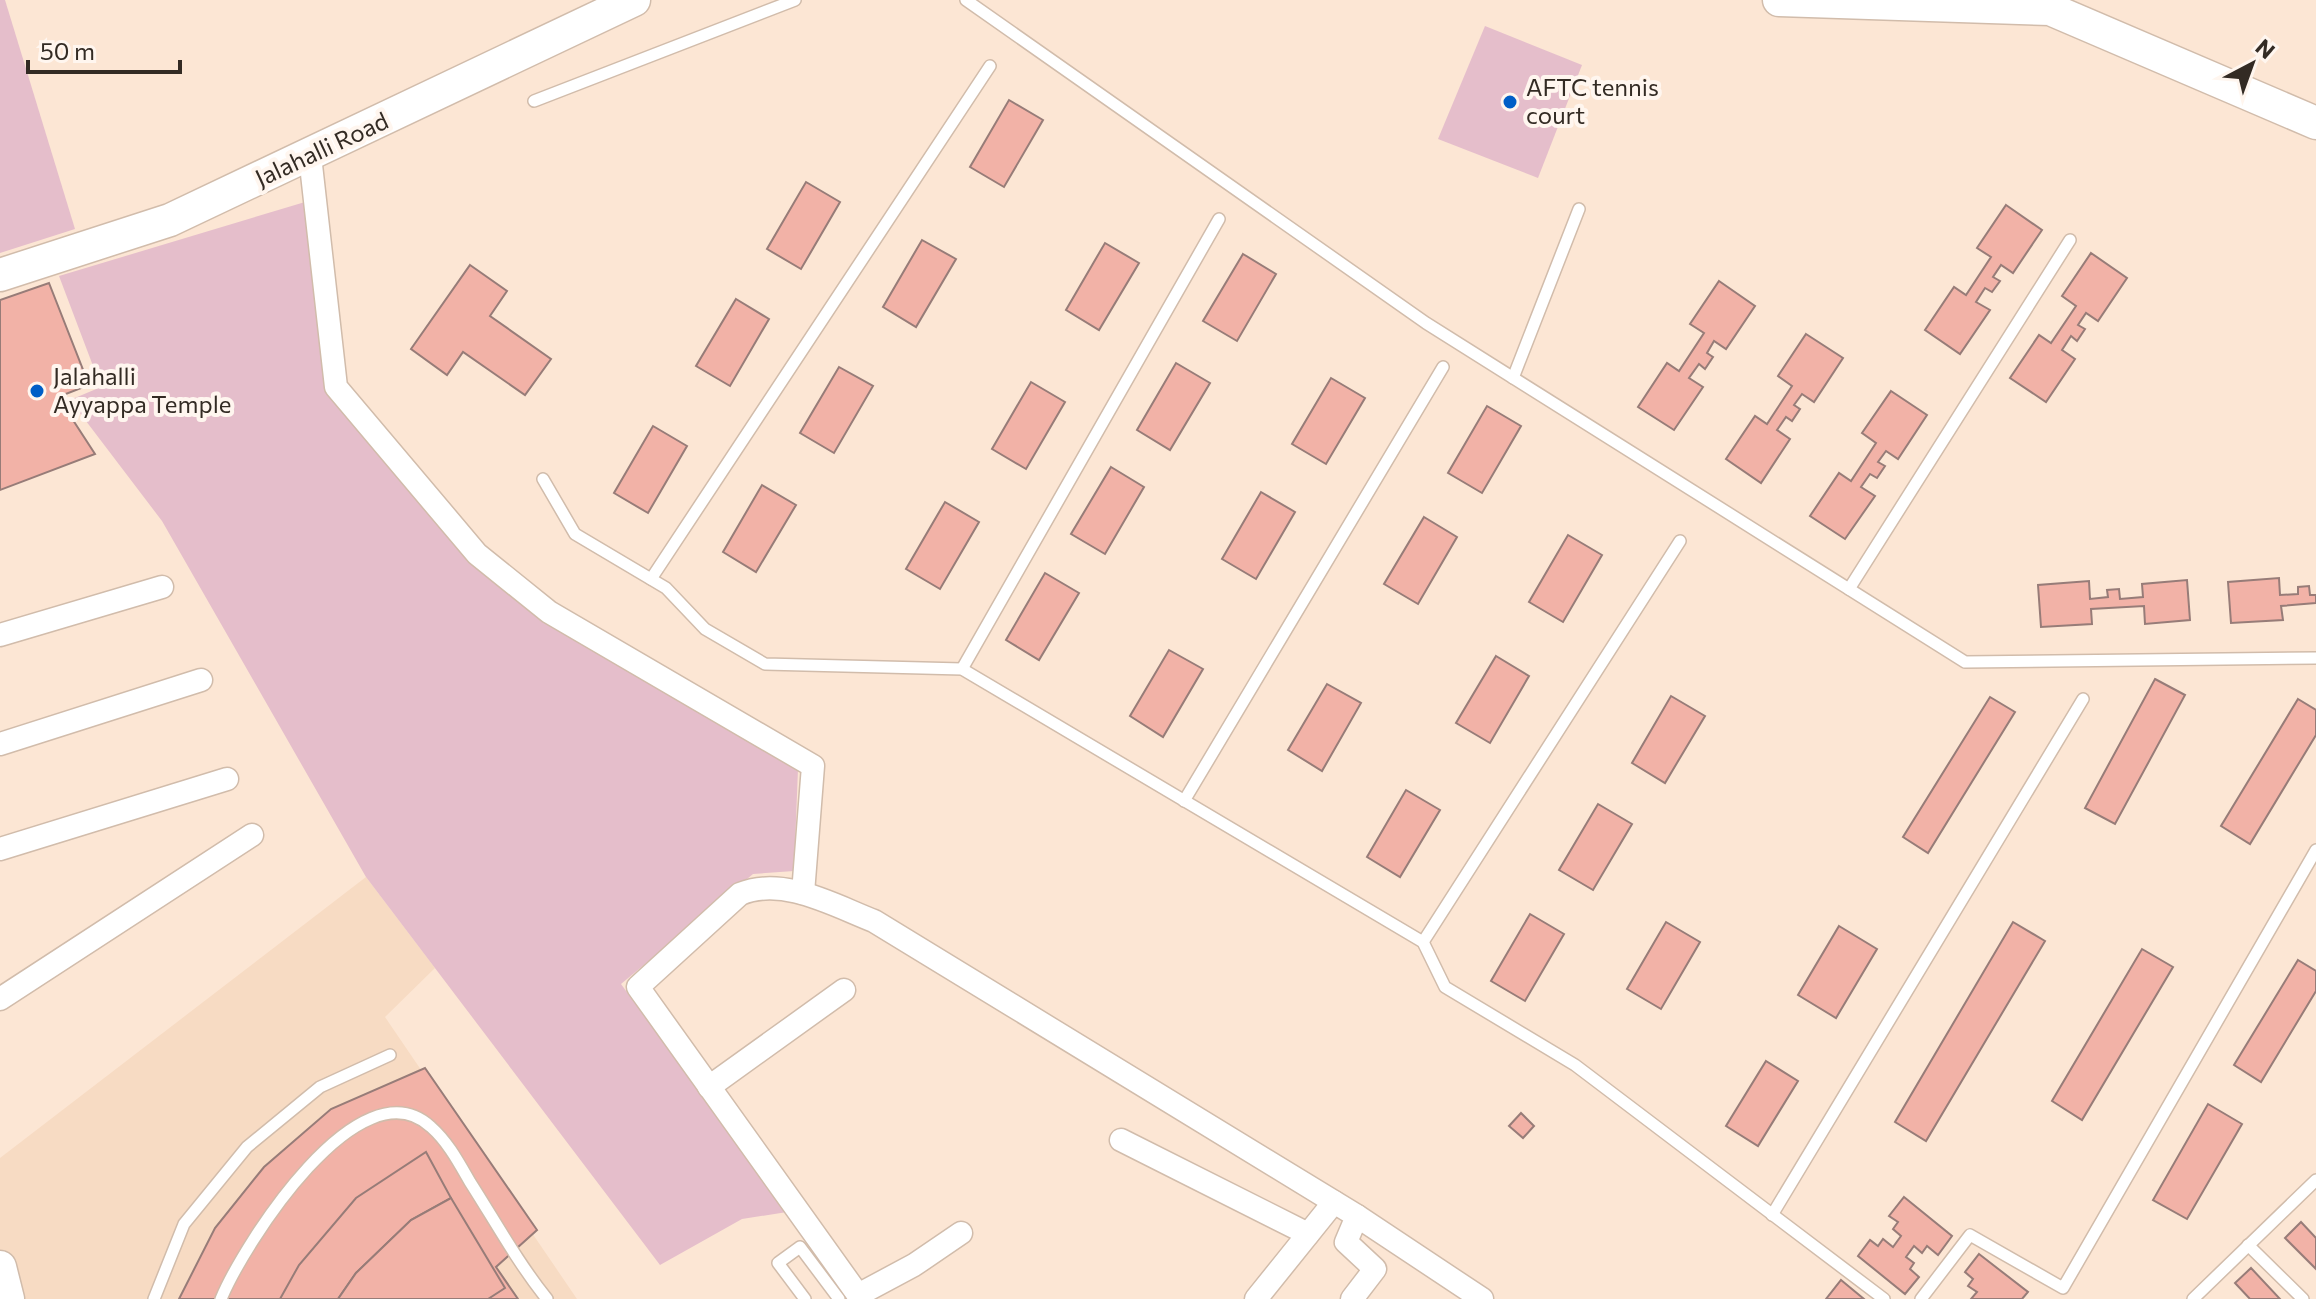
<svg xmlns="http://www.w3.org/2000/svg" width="2316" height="1299" viewBox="0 0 2316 1299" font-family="Commissioner,sans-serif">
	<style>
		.built { fill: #f7dbc3 }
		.green { fill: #e5becb }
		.building { fill: #f2b2a7; stroke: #977c78; stroke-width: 2 }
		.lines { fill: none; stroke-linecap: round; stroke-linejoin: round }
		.lane-casing { stroke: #d1bcab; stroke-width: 14 }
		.street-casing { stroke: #d1bcab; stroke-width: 25 }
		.secondary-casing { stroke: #d1bcab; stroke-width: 35 }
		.lane { stroke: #fff; stroke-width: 11 }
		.street { stroke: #fff; stroke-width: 22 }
		.secondary { stroke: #fff; stroke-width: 32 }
		.poi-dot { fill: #005ec7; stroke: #fff6ef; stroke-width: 3 }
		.labels { text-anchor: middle; stroke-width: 8; stroke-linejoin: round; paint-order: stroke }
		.poi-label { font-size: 24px; fill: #332b24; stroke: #fff6ef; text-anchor: start }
		.street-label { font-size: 24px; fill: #332b24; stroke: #fff6ef }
	</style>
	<rect width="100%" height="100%" fill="#fce6d4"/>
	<polygon class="built" points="366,877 435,968 385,1017 577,1299 0,1299 0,1158"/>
	<g class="green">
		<polygon points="0,0 5,0 75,229 0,253"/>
		<polygon points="1485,26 1582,65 1538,178 1438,139"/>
		<polygon points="305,202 324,385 474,561 798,769 794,871 753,874 621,984 787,1212 742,1219 660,1265 366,877 162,521 70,400 101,387 59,276"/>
	</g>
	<g class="building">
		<polygon points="1009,100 1043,120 1004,187 970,167"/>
		<polygon points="806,182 840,202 801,269 767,249"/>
		<polygon points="2006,205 2042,230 2013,273 2001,265 1993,277 2000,281 1992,292 1985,288 1976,302 1990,310 1960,354 1925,330 1954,287 1966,295 1991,257 1977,248"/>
		<polygon points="922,240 956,259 916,327 883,307"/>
		<polygon points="1105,243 1139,263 1099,330 1066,310"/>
		<polygon points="2091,253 2127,278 2098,321 2086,313 2078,325 2085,329 2077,341 2071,336 2062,350 2075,359 2046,402 2010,378 2039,335 2051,343 2076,306 2062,296"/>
		<polygon points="1243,254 1276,274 1237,341 1203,321"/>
		<polygon points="470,265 507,291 490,316 551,359 525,395 463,352 447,375 411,349"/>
		<polygon points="1719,281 1755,306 1726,349 1714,341 1707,353 1713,357 1705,369 1699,364 1689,378 1703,387 1674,430 1638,407 1667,363 1679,371 1704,333 1690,324"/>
		<polygon points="49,283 89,385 58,397 95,454 0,490 0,300"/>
		<polygon points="736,299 769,319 730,386 696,366"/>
		<polygon points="1806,334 1843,358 1814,402 1802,394 1794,405 1800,409 1792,421 1786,417 1777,430 1790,439 1761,483 1726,459 1755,416 1767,424 1792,386 1778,376"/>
		<polygon points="1176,363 1210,383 1170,450 1137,430"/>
		<polygon points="839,367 873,386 834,453 800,433"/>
		<polygon points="1331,378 1365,398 1326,464 1292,444"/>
		<polygon points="1031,382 1065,402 1026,469 992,449"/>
		<polygon points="1891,391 1927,415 1898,459 1886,451 1878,462 1885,466 1877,478 1870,474 1861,487 1875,496 1845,539 1810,516 1839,473 1851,481 1876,443 1862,433"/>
		<polygon points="1487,406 1521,426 1482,493 1448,473"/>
		<polygon points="653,426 687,446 648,513 614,493"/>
		<polygon points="1111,467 1144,487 1105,554 1071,534"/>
		<polygon points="762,485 796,505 756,572 723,552"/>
		<polygon points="1261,492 1295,512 1256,579 1222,559"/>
		<polygon points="945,502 979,522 940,589 906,569"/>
		<polygon points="1424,517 1457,537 1418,604 1384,584"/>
		<polygon points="1568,535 1602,555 1563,622 1529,602"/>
		<polygon points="1045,573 1079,593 1039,660 1006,640"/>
		<polygon points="2279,578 2280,595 2298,594 2298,587 2309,586 2310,595 2316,595 2316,603 2281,606 2283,620 2231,623 2228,582"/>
		<polygon points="2187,580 2190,620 2145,624 2144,606 2091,609 2092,624 2041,627 2038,585 2089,581 2090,599 2108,597 2107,590 2119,589 2120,599 2143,597 2142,584"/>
		<polygon points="1169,650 1203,669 1163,737 1130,716"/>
		<polygon points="1496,656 1529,676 1490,743 1456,723"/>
		<polygon points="2155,679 2185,695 2115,824 2085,808"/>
		<polygon points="1327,684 1361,703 1322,771 1288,750"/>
		<polygon points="1671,696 1705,716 1665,783 1632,763"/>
		<polygon points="1990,697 2015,712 1928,853 1903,837"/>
		<polygon points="2298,699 2316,710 2316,735 2250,844 2221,826"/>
		<polygon points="1406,790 1440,810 1400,877 1367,857"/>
		<polygon points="1598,804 1632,824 1593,890 1559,870"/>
		<polygon points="1530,914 1564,934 1525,1001 1491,981"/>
		<polygon points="1666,922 1700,942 1661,1009 1627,989"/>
		<polygon points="2013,922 2045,941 1926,1141 1895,1122"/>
		<polygon points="1839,926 1877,949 1836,1018 1798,995"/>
		<polygon points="2142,949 2173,967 2082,1120 2052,1101"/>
		<polygon points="2298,960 2316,971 2316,991 2261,1082 2234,1065"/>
		<polygon points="1766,1061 1798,1081 1758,1146 1726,1126"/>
		<polygon points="425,1068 537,1230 496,1267 518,1299 179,1299 215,1228 264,1167 331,1109"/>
		<polygon points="2208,1104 2242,1124 2187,1219 2153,1200"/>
		<polygon points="1521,1113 1534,1126 1523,1138 1509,1126"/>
		<polygon points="426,1152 451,1198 411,1220 356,1273 338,1299 280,1299 299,1265 356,1198"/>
		<polygon points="1904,1197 1952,1236 1938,1255 1927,1246 1922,1253 1914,1246 1906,1257 1914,1263 1910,1269 1919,1277 1905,1294 1858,1256 1870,1240 1878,1246 1883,1239 1893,1247 1901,1236 1893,1229 1898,1222 1889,1216"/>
		<polygon points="451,1198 505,1288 488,1299 338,1299 356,1273 411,1220"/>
		<polygon points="2301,1222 2316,1238 2316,1269 2285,1238"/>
		<polygon points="1979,1254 2028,1292 2022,1299 1971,1299 1977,1292 1968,1286 1973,1279 1965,1272"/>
		<polygon points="2251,1268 2280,1299 2250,1299 2235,1283"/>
		<polygon points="1841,1280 1864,1299 1826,1299"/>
	</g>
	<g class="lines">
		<g class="lane-casing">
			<g id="lane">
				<polyline points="966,0 1426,323 1965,662 2316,658"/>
				<polyline points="534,101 795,0"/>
				<polyline points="1513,378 1579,209"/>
				<polyline points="543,479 575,534 666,588 705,629 765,664 962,669 1423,942 1445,987 1575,1065 1884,1299"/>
				<polyline points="651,579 990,66"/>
				<polyline points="1849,589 2070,240"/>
				<polyline points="962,669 1219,219"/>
				<polyline points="1184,801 1443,367"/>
				<polyline points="1423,942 1680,541"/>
				<polyline points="1772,1215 2083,699"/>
				<polyline points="2248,1245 2303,1299"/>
				<polyline points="154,1299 184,1224 247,1147 320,1087 390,1055"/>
				<path d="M221,1299C244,1244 360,1061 431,1127C448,1142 459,1163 470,1182C495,1221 518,1263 547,1299"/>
				<polyline points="805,1299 778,1263 800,1247 839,1299"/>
				<polyline points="1921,1299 1970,1235 2063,1288 2316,850"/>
				<polyline points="2193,1299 2316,1180"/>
			</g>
		</g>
		<g class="street-casing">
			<g id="street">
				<polyline points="310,156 336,387 477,554 549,612 813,766 803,893"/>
				<polyline points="0,635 162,587"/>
				<polyline points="0,744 201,680"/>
				<polyline points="0,849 227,779"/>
				<polyline points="0,999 252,835"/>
				<polyline points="709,1087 844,990"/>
				<polyline points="1121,1140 1308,1234"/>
				<polyline points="1357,1216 1482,1299"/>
				<polyline points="858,1295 914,1265 961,1233"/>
				<path d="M861,1299L638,987L740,894C783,876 833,905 874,921L1357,1216L1346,1242L1375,1269L1352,1299"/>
				<polyline points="1256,1299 1334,1202"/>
			</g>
		</g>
		<g class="secondary-casing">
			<g id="secondary">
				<polyline points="1779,0 2050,9 2316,123"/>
				<polyline points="0,275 170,220 634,0"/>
				<polyline points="0,1267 8,1299"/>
			</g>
		</g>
		<use href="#lane" class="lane"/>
		<use href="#street" class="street"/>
		<use href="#secondary" class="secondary"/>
	</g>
	<g class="poi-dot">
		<circle cx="1510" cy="102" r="8"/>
		<circle cx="37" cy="391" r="8"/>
	</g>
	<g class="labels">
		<g class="poi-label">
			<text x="1526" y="96">AFTC tennis<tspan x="1526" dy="28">court</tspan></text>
			<text x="53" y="385">Jalahalli<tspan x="53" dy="28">Ayyappa Temple</tspan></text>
		</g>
		<g class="street-label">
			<text transform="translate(322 150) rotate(-25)" y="8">Jalahalli Road</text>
		</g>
	</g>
	<g transform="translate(2252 64) rotate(41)" stroke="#fff6ef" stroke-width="6" paint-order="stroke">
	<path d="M0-6L14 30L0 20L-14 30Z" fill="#332b24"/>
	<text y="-12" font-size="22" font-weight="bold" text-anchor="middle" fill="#332b24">N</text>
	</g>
	<path d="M28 60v12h152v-12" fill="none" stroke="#332b24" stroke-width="4"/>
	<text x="40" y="60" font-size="24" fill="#332b24" stroke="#fff6ef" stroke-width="6" paint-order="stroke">50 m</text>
</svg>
